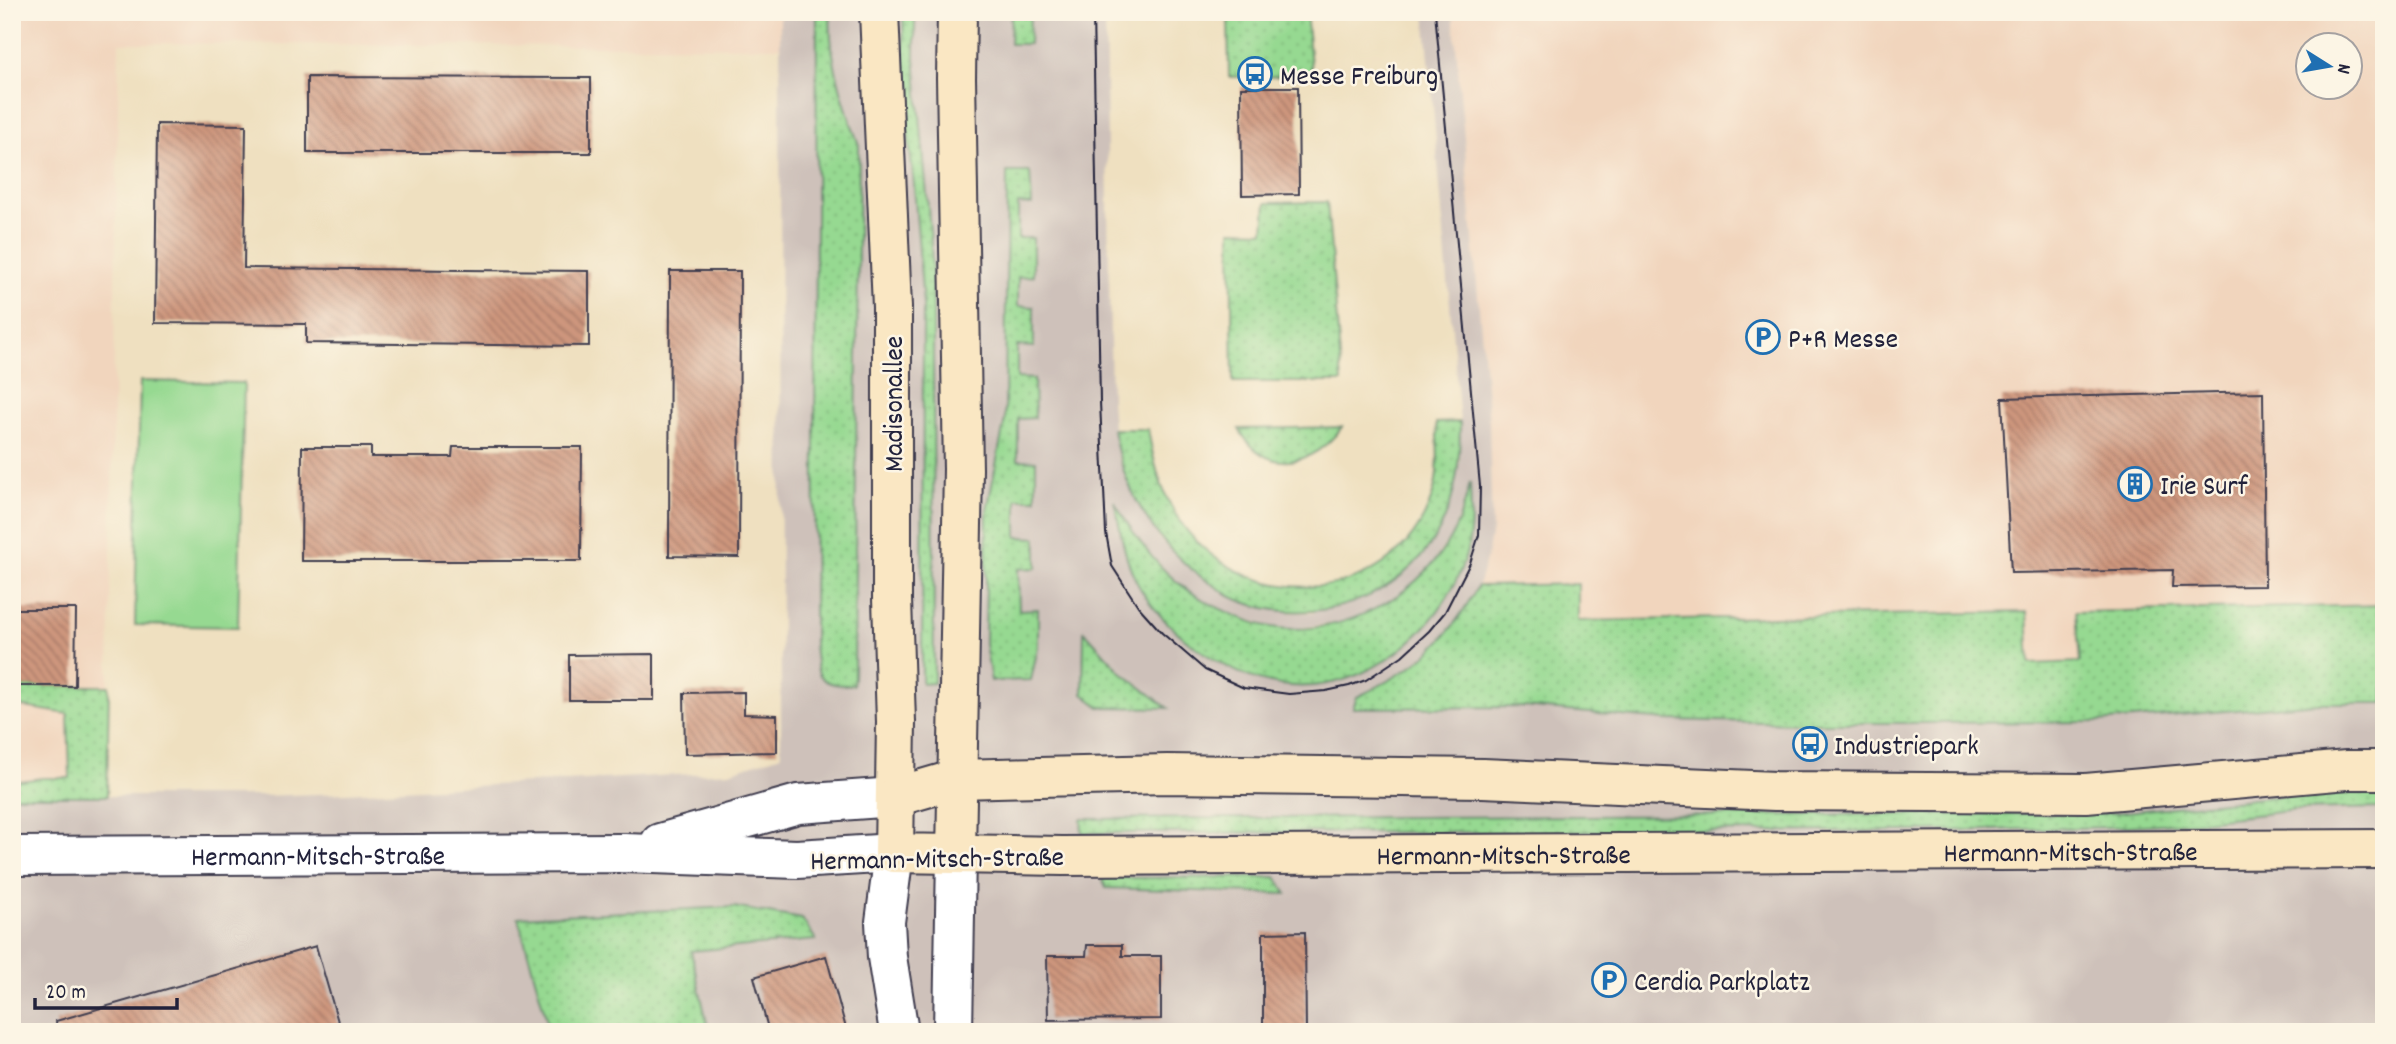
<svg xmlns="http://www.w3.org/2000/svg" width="2396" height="1044" viewBox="0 0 2396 1044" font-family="Dekko,sans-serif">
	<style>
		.built { fill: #f1d5bd; fill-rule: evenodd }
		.industrial { fill: #cec1ba; fill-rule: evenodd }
		.grass { fill: url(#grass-dots); stroke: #5c7e66; stroke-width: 2 }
		.garden { fill: #96d991; stroke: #5c7e66; stroke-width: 2 }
		.building { fill: url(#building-back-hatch) }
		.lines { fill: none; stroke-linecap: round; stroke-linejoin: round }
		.minor-casing { stroke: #413e4f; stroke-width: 42 }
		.tertiary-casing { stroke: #413e4f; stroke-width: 42 }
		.secondary-casing { stroke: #413e4f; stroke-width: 42 }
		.minor { stroke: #fff; stroke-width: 38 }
		.tertiary { stroke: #fff; stroke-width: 38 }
		.secondary { stroke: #fae7c3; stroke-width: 38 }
		.tram { stroke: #22223b; stroke-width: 2 }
		.labels { text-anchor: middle; stroke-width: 5; stroke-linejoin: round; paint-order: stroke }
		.poi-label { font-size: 28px; fill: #22223b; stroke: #fcf5e5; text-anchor: start }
		.street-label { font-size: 28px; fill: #22223b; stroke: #fcf5e5 }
	</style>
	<defs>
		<pattern id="grass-dots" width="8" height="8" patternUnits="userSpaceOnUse" patternTransform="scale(1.75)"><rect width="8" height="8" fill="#96d991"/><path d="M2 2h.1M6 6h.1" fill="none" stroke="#81ba7e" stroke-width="1.8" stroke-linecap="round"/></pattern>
		<pattern id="building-back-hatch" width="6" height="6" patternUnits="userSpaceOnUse" patternTransform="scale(1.75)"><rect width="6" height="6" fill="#ce967d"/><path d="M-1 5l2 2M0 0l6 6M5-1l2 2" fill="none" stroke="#a77a68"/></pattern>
	</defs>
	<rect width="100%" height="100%" fill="#fcf5e5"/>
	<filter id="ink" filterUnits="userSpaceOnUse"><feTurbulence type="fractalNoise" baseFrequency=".0143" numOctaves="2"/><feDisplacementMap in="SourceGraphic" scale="14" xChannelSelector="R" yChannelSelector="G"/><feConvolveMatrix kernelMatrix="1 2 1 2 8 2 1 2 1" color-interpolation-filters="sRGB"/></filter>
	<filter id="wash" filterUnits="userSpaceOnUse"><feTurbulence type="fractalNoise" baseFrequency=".00686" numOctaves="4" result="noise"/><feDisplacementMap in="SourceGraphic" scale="28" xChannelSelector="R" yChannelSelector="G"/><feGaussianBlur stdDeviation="1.57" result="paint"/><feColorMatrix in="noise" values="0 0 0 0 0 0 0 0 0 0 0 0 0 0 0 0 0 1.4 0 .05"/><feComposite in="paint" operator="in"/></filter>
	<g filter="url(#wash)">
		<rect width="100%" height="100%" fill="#efe0c0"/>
		<g class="built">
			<polygon points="12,12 780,12 780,47 119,43 107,796 12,796"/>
			<path d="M1453,12H2384V703L1808,723L1478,586L1487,557L1492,529L1489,421ZM2308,46H2350V88H2308Z"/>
		</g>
		<path class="industrial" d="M780,12H1105L1111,400L1113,429L1118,459L1133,493L1160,540L1188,567L1239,601L1268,609L1294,613H1313L1405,572L1438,531L1451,499L1460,460V422L1425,12H1453L1489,421L1492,529L1487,557L1478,586L1808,723L2098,722L2318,703H2384V1032H12V796H261L347,793L729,772L781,755ZM1470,486V532L1465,560L1365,671L1325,684L1140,589L1129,566L1115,504L1148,551L1176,581L1201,598L1234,615L1270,626L1291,629L1342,622L1369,613L1410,586L1432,563L1452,534Z"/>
		<g class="grass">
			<path d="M817,12H831C827,54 845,107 859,145L854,678L853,685C817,686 817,676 814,644Z"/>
			<polygon points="903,12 915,12 915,58 931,241 933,304 934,683 922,684 923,305 914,185 905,108"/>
			<polygon points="1011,12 1030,12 1029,44 1010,44"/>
			<polygon points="1228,12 1306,12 1312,76 1229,77"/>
			<polygon points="1007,172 1030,172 1032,205 1018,204 1018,238 1033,238 1033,276 1018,277 1018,306 1034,307 1034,347 1017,346 1017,378 1034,379 1035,418 1018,419 1018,460 1036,461 1036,499 1017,499 1017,537 1037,538 1037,568 1018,569 1019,610 1038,609 1038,647 1031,680 991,681 985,644 987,510 1005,419"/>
			<polygon points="1327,202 1342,382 1233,382 1231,230 1264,231 1266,203"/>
			<path d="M1460,422C1460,460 1457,497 1439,531C1401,600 1313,629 1241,601C1233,598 1225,593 1218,588C1160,553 1124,495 1113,429H1148C1153,459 1160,489 1176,515C1236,613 1393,614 1432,497C1440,473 1438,448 1436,423Z"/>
			<path d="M1342,427C1313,467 1266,477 1239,429Z"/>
			<path d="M1470,482C1471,509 1473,536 1464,561C1441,631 1367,692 1291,686C1235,683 1168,635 1140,588C1124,562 1121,530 1114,501C1131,530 1150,559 1176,581C1204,604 1255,629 1292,629C1358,629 1423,591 1453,533C1461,517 1466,500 1470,482Z"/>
			<path d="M1578,584V621L2027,612L2030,664L2080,662L2076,612L2384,605V703H2318L2098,722L1922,723H1808L1666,720L1524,707L1353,708L1357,697C1419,667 1444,647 1478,586Z"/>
			<polygon points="1084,631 1120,671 1168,708 1100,707 1083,694"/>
			<polygon points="12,686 109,686 107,796 12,796 12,782 43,778 70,778 68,714 12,705"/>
			<polygon points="2384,792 2384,808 2296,810 2196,822 2114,827 1944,831 1082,833 1081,819 2115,813 2292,795"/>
			<polygon points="1276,877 1287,894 1106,888 1102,878"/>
			<polygon points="734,907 802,919 816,940 691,951 709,1032 550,1032 518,917"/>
		</g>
		<polygon class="garden" points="140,381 244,383 238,627 135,625"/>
		<g id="blocks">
			<g class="building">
				<polygon points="307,77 591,78 591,153 307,153"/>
				<polygon points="1241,87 1298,87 1299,194 1242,195"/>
				<polygon points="157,124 246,125 244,268 589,271 589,346 306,343 306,324 155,323"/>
				<polygon points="670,271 740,271 739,557 669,556"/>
				<polygon points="2263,392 2265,586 2172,587 2173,570 2011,573 2002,398"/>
				<polygon points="302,447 371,447 371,457 452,457 453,447 582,447 581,561 301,561"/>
				<polygon points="12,609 76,609 75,686 12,686"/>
				<polygon points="654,654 654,700 569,700 569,655"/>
				<polygon points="744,692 744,714 777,715 777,752 685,754 684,693"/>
				<polygon points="1305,932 1306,1032 1263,1032 1263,933"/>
				<polygon points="1087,945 1122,945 1122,956 1161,956 1161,1019 1048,1020 1047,956 1086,956"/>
				<polygon points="316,946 341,1032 57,1032 56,1021"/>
				<polygon points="826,956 847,1032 769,1032 754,977"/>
			</g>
		</g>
	</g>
	<g filter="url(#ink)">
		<use href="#blocks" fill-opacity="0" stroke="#413e4f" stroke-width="2"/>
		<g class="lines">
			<g class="minor-casing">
				<g id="minor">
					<polyline points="660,843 798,804 895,797"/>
					<path id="s1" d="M12,856L624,853L797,859L894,853"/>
				</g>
			</g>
			<g class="tertiary-casing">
				<g id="tertiary">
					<polyline points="894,853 885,922 887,957 899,1032"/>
					<polyline points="953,1032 956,854"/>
				</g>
			</g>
			<g class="secondary-casing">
				<g id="secondary">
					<path id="s2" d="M879,12L892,307V599L896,722L894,853L1062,856L2384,849"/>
					<polyline points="895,797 957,779 1167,774 1483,778 1775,791 2086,793 2347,770 2384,770"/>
					<polyline points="956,854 963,469 956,78 957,12"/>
				</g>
			</g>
			<use href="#minor" class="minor"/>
			<use href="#tertiary" class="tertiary"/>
			<use href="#secondary" class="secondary"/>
			<polyline class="tram" points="1093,12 1100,402 1106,533 1112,566 1138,606 1162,633 1205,670 1244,688 1289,694 1326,691 1349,686 1366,680 1402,656 1429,631 1445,612 1470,563 1479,535 1480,486 1435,12"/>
		</g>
	</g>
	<defs>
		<g id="bus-ring" transform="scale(1.75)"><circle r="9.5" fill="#fcf5e5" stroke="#1f6fb2" stroke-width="1.5"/><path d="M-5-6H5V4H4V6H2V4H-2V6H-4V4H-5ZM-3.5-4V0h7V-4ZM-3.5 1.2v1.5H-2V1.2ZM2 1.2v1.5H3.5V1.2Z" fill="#1f6fb2"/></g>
		<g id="parking-ring" transform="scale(1.75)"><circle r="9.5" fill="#fcf5e5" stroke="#1f6fb2" stroke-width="1.5"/><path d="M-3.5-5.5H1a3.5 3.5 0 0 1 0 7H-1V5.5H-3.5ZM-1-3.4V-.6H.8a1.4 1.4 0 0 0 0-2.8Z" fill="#1f6fb2"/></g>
		<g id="building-ring" transform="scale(1.75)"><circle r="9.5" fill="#fcf5e5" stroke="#1f6fb2" stroke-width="1.5"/><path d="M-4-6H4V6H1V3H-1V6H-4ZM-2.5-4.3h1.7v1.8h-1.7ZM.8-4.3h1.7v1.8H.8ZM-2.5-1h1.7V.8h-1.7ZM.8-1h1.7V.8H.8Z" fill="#1f6fb2"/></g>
	</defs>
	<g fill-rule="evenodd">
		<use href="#bus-ring" x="1255" y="74"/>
		<use href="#parking-ring" x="1763" y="337"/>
		<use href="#building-ring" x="2135" y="484"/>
		<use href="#bus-ring" x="1810" y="744"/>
		<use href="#parking-ring" x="1609" y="980"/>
	</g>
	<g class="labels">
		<g class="poi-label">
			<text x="1280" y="84">Messe Freiburg</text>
			<text x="1788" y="347">P+R Messe</text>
			<text x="2160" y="494">Irie Surf</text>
			<text x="1834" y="754">Industriepark</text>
			<text x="1634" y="990">Cerdia Parkplatz</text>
		</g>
		<g class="street-label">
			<text transform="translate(892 404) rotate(-90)" y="10">Madisonallee</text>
			<text dy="10" stroke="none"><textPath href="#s2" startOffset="2018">Hermann-Mitsch-Straße</textPath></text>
			<text dy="10" stroke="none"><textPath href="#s1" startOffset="306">Hermann-Mitsch-Straße</textPath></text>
			<text dy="10" stroke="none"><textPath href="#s2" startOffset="1451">Hermann-Mitsch-Straße</textPath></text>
			<text transform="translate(937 857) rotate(-1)" y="10">Hermann-Mitsch-Straße</text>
		</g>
	</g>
	<rect width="2396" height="1044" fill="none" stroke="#fcf5e5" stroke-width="42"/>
	<g transform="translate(2329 66) rotate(101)"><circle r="33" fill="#fcf5e5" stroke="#a5a1a1" stroke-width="2"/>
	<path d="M0-5L12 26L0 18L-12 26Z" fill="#1f6fb2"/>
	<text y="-10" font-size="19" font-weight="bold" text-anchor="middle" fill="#22223b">N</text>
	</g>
	<path d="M35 998v10h142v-10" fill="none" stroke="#22223b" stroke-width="3.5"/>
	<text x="46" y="998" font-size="21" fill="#22223b" stroke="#fcf5e5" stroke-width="5" paint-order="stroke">20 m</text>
</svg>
